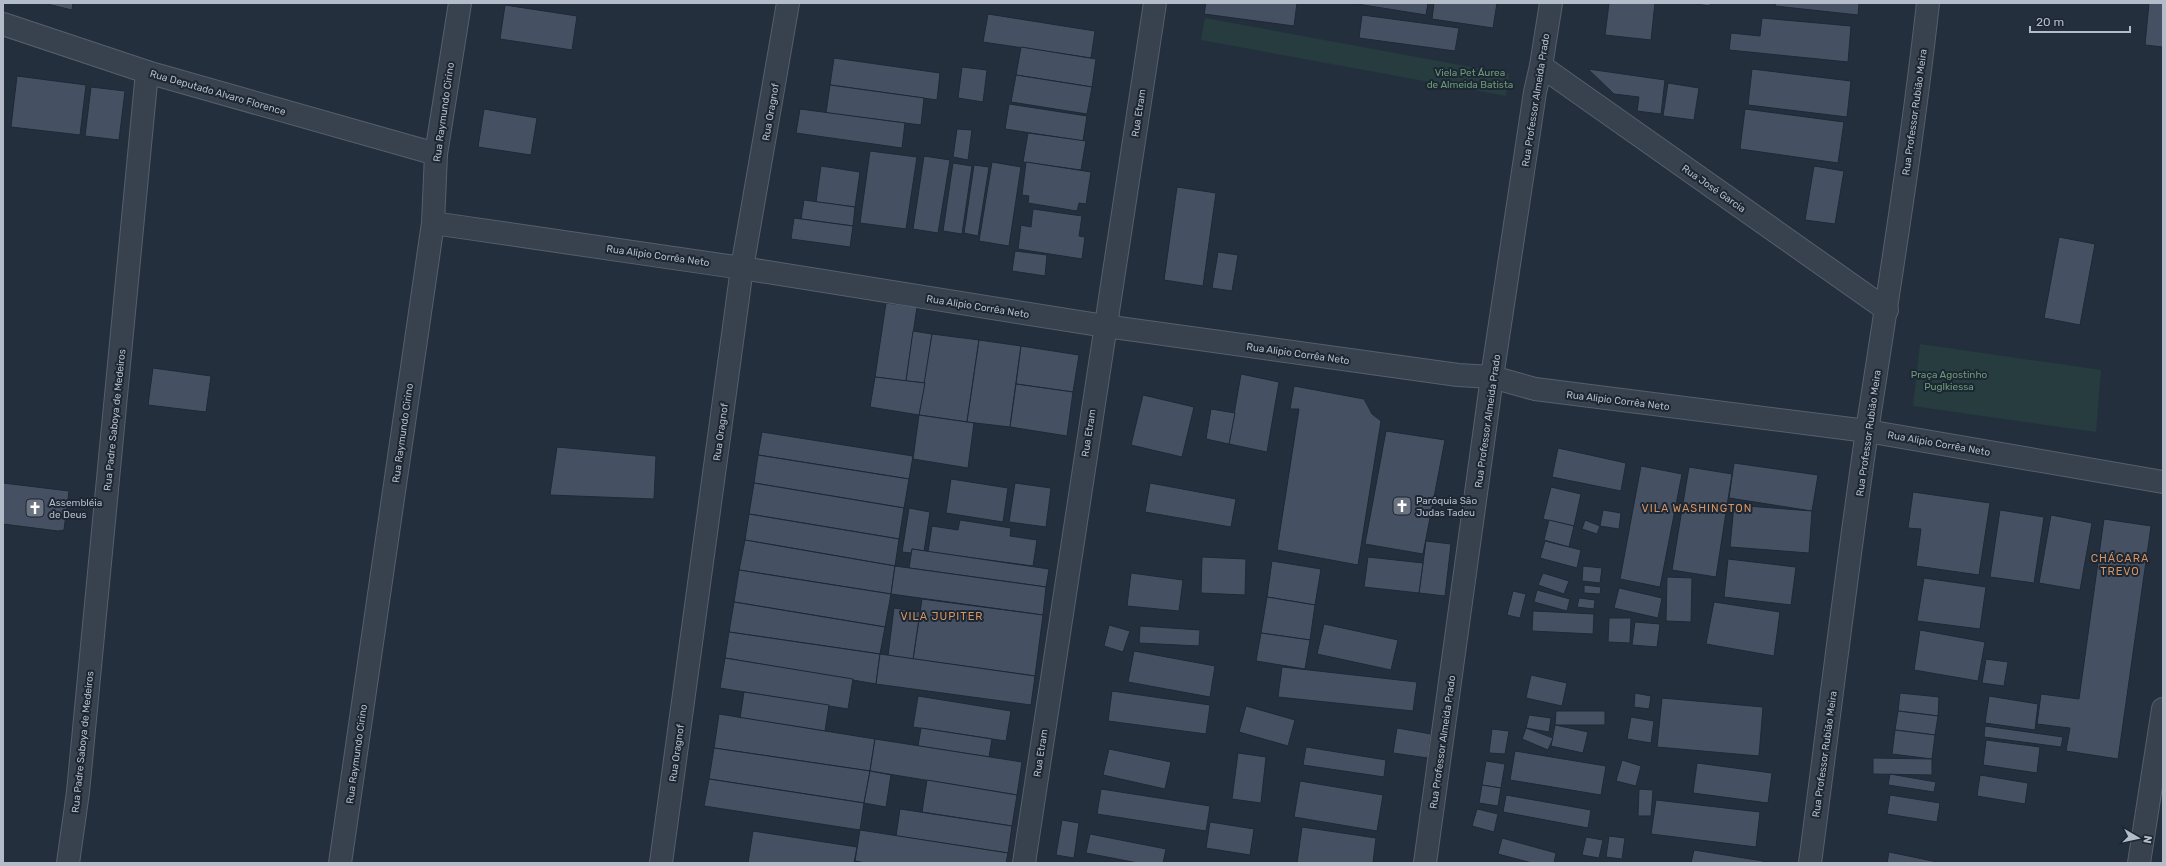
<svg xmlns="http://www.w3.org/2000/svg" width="2166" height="866" viewBox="0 0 2166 866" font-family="Rubik,sans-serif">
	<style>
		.green { fill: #263c3f }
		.building { fill: #455162; stroke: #1f2835 }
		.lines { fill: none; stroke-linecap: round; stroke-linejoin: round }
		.minor-casing { stroke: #565f6c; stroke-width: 24 }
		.minor { stroke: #38414e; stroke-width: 22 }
		.labels { text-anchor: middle; stroke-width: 4; stroke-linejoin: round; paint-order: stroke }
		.park-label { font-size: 10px; fill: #6b9a76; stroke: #1d2633 }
		.street-label { font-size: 10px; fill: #b4bcc9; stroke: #1d2633 }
		.poi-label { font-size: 10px; fill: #b4bcc9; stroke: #1d2633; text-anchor: start }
		.neighbourhood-label { font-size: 11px; letter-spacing: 1px; fill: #d59563; stroke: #1d2633 }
	</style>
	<rect width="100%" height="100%" fill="#242f3e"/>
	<g class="green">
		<polygon points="1205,18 1509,74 1506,96 1201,40"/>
		<polygon points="1920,344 2101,370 2096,432 1913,406"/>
	</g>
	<g class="building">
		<polygon points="43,3 73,3 72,10"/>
		<polygon points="1206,3 1297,3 1294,26 1204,14"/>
		<polygon points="1351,3 1428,3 1426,15"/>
		<polygon points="1434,3 1497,3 1493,28 1432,19"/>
		<polygon points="1609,3 1655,3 1651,40 1605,35"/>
		<polygon points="1689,3 1710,3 1710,6"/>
		<polygon points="1776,3 1859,3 1858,15 1775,6"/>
		<polygon points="2149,3 2163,3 2163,47 2145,45"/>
		<polygon points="505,5 577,16 572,50 500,39"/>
		<polygon points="988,14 1095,31 1091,58 983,42"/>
		<polygon points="1362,15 1459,28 1455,51 1359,38"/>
		<polygon points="1762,18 1851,26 1848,62 1729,50 1731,33 1760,36"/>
		<polygon points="1021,47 1096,59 1092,87 1016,75"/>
		<polygon points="834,58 940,73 937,100 830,85"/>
		<polygon points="962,67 987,70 983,102 958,98"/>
		<polygon points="1588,69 1665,80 1661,114 1637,111 1639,97 1614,94"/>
		<polygon points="1752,69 1851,81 1847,117 1748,105"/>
		<polygon points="1016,75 1092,87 1087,114 1011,102"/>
		<polygon points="17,76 86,85 80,135 11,127"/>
		<polygon points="1668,83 1699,88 1694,120 1663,116"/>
		<polygon points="830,85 924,98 921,125 826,113"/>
		<polygon points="91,87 125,91 119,140 85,136"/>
		<polygon points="1009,104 1087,116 1083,141 1005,129"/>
		<polygon points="484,109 537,118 531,155 478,147"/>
		<polygon points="800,109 905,123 902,148 796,133"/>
		<polygon points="1745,109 1844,122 1838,163 1740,149"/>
		<polygon points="957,129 972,130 968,160 953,157"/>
		<polygon points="1028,133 1086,141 1081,170 1023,162"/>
		<polygon points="870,151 917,157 906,229 860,223"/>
		<polygon points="924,156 950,160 938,233 913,229"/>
		<polygon points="992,162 1021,167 1009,246 979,241"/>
		<polygon points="1026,162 1091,172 1086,204 1079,203 1077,211 1028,203 1029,196 1022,195"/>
		<polygon points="953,163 972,166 962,234 943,231"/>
		<polygon points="974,165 989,167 978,236 964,233"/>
		<polygon points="821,166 860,172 855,207 816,202"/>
		<polygon points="1814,166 1844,171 1835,224 1805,220"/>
		<polygon points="1177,187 1216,193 1203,286 1164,280"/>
		<polygon points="804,200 855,207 853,226 801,219"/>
		<polygon points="1033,209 1082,216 1079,236 1085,237 1082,259 1018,249 1021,225 1031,227"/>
		<polygon points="794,218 853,226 850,247 791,239"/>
		<polygon points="2059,237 2095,244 2080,325 2044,318"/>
		<polygon points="1015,251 1047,255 1045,276 1012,271"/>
		<polygon points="1218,252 1238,255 1232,291 1212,288"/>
		<polygon points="886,303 917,307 906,381 875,377"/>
		<polygon points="913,331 932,334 925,383 906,381"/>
		<polygon points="932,334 979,340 967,422 919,415"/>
		<polygon points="979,340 1021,346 1010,427 967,422"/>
		<polygon points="1021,346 1079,355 1073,392 1016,384"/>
		<polygon points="153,368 211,376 206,412 148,405"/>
		<polygon points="1241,374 1279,382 1267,452 1229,444"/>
		<polygon points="875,377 925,383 919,415 870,407"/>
		<polygon points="1016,384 1073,392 1067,436 1010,427"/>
		<polygon points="1294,386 1364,399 1372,414 1381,421 1358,565 1277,550 1299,409 1290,409"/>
		<polygon points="1143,395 1194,407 1182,457 1131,445"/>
		<polygon points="1211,409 1235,413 1229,444 1206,439"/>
		<polygon points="919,415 974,423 968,468 913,459"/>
		<polygon points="1386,431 1445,440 1423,554 1365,544"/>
		<polygon points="762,432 913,456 909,479 758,455"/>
		<polygon points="557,447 656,456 654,499 550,495"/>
		<polygon points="1558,448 1626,463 1621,491 1552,477"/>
		<polygon points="758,455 909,479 904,508 754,483"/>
		<polygon points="1734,463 1818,475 1812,511 1729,498"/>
		<polygon points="1641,466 1682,474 1660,587 1620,579"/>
		<polygon points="1689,467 1732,474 1716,577 1672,570"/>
		<polygon points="951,479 1008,488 1003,522 946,513"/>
		<polygon points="3,483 69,491 64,530 58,531 3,524"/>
		<polygon points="754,483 904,508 899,539 749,514"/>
		<polygon points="1015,483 1051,488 1046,527 1009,522"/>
		<polygon points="1150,483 1236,499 1231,527 1145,512"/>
		<polygon points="1551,487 1581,494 1574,526 1543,519"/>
		<polygon points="1913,492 1990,503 1979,575 1916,566 1921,529 1908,528"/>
		<polygon points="1734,505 1812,511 1809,553 1730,547"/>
		<polygon points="909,508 930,512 924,551 912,549 911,553 902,552"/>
		<polygon points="1603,510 1621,513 1619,529 1600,526"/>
		<polygon points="2000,510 2044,517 2034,583 1990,577"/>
		<polygon points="749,514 899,539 895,566 745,540"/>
		<polygon points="2051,515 2092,523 2080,590 2039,583"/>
		<polygon points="2104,519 2151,526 2118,759 2066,751 2070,728 2037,724 2041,694 2079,699"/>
		<polygon points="960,520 1011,528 1010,536 1037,540 1033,566 928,552 932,526 958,530"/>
		<polygon points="1549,520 1574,526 1569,547 1544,540"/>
		<polygon points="1585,520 1600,526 1597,534 1582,529"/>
		<polygon points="745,540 895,566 891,594 739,570"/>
		<polygon points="1426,541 1451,544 1445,596 1419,593"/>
		<polygon points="1545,541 1581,550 1577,568 1540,558"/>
		<polygon points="912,549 1049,569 1046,587 909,568"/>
		<polygon points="1202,557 1246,559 1245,595 1201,593"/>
		<polygon points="1368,557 1423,563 1419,593 1364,587"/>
		<polygon points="1728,559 1796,567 1791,605 1724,597"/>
		<polygon points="1272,561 1321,569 1315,605 1267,597"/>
		<polygon points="895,566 1046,587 1043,615 891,594"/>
		<polygon points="1583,566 1602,568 1600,583 1582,581"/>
		<polygon points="739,570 891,594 885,627 734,602"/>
		<polygon points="1131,573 1183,580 1179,611 1127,606"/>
		<polygon points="1543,573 1569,581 1564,594 1538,585"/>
		<polygon points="1667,577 1692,578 1691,622 1666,621"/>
		<polygon points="1924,578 1986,587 1980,629 1917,621"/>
		<polygon points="1584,585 1601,587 1600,594 1584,593"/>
		<polygon points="1619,588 1662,598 1658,618 1614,608"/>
		<polygon points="1537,590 1570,599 1567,611 1534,602"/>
		<polygon points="1513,591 1526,594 1520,618 1507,615"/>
		<polygon points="1267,597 1315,605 1310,640 1261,633"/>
		<polygon points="1579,598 1595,600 1594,609 1577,607"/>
		<polygon points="922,599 1043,615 1035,676 913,659"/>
		<polygon points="734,602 885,627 880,654 729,632"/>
		<polygon points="1714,602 1780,612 1774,656 1706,644"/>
		<polygon points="894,608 920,612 913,659 888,656"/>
		<polygon points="1533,611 1594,614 1593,634 1532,631"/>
		<polygon points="1609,618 1631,618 1630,643 1608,642"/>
		<polygon points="1635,622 1660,624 1657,647 1632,645"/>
		<polygon points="1324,624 1398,640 1391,670 1317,654"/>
		<polygon points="1109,625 1130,631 1123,652 1104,646"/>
		<polygon points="1140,626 1200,630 1199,646 1139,643"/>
		<polygon points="1920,630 1985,642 1978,681 1914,670"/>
		<polygon points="729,632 880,654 876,684 725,658"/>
		<polygon points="1261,633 1310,640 1305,669 1256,661"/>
		<polygon points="1134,651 1215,666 1210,697 1128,682"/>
		<polygon points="880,654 1035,676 1031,705 876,684"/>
		<polygon points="725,658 853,679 848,709 720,688"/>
		<polygon points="1986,659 2008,662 2004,686 1982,683"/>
		<polygon points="1282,667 1417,682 1413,711 1278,697"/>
		<polygon points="1531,675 1567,683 1562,706 1526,698"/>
		<polygon points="1112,691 1210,705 1206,734 1108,721"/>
		<polygon points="744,692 829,705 825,731 740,718"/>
		<polygon points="1635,693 1651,696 1649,709 1634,707"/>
		<polygon points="1900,693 1939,697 1938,716 1898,711"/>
		<polygon points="918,696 1011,711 1006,741 913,727"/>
		<polygon points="1989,696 2038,704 2035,730 1985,723"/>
		<polygon points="1662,698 1763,707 1759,756 1657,747"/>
		<polygon points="1246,706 1295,720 1288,746 1239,732"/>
		<polygon points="1556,711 1605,711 1605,725 1555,725"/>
		<polygon points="1898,711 1938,716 1935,735 1895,730"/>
		<polygon points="719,714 875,739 870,771 714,748"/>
		<polygon points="1529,715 1551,718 1549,732 1526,728"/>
		<polygon points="1631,717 1654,721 1651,743 1627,739"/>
		<polygon points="1555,725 1588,732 1583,753 1551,746"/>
		<polygon points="1985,726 2063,737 2061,747 1984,737"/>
		<polygon points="921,728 992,739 989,757 918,746"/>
		<polygon points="1397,728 1431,734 1428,758 1393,753"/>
		<polygon points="1526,728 1553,738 1548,750 1522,739"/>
		<polygon points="1492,729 1509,731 1505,754 1489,753"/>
		<polygon points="1895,730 1935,735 1932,759 1892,754"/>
		<polygon points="875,739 1022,762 1017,795 870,771"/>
		<polygon points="1986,740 2040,747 2037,773 1983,765"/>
		<polygon points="1306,747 1386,760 1384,777 1303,765"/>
		<polygon points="714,748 870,771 864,803 709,779"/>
		<polygon points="1109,749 1171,762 1165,789 1103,775"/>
		<polygon points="1515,751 1606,766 1601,795 1510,780"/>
		<polygon points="1238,753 1266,757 1261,803 1232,799"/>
		<polygon points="1873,758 1932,759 1932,775 1873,774"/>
		<polygon points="1622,760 1641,766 1636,786 1616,781"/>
		<polygon points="1486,761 1505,764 1501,788 1482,785"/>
		<polygon points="1697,763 1772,773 1768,803 1693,793"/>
		<polygon points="870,771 891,775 886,807 864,803"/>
		<polygon points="1890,774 1936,782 1934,792 1888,785"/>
		<polygon points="1980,775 2028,783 2025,804 1977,796"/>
		<polygon points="709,779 864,803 860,830 704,806"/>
		<polygon points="927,780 1017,795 1012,826 922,812"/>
		<polygon points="1300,781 1383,795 1377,831 1294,817"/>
		<polygon points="1482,785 1501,788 1498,806 1479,803"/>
		<polygon points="1101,789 1210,806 1206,831 1097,814"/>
		<polygon points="1639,789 1653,790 1651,816 1638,816"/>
		<polygon points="1506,795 1591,810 1588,828 1503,812"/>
		<polygon points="1890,795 1940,803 1937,822 1887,814"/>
		<polygon points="1656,800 1760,812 1756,847 1651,834"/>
		<polygon points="900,809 1012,826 1008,853 896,836"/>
		<polygon points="1477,809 1498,814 1494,832 1472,826"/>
		<polygon points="1062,820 1079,823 1074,858 1056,855"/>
		<polygon points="1210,822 1254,829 1250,855 1206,848"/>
		<polygon points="1302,827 1376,838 1373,863 1297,863"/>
		<polygon points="860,830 1008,853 1006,863 866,863 855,861"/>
		<polygon points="753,831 857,847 854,863 748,863"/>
		<polygon points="1090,834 1166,849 1163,863 1138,863 1086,853"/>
		<polygon points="1609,836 1625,838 1622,859 1606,857"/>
		<polygon points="1586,837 1603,840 1599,858 1582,855"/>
		<polygon points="1502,838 1556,853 1554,863 1532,863 1498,854"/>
		<polygon points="1694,850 1763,861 1763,863 1691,863"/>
		<polygon points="1889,852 1942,863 1887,863"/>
	</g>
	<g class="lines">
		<g class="minor-casing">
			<g id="minor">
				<polyline points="3,24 147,72 436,154"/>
				<polyline points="1541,66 1887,310"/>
				<polyline points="433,223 742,268 1105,326 1458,375 1492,377 1535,389 1867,431 2163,482"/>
				<polyline points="68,863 78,792 147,72"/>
				<polyline points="340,863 433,223 436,154 460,3"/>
				<polyline points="661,863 742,268 788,3"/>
				<polyline points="1024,863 1155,3"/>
				<polyline points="1425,863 1492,377 1535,92 1541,66 1551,3"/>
				<path d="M1810,863C1829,719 1846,574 1867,431C1889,288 1912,146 1928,3"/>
				<polyline points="2139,863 2163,709"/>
			</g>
		</g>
		<use href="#minor" class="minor"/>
	</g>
	<defs>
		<g id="church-square" transform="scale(1)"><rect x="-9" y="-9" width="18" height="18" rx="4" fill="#6b7280" stroke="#1d2633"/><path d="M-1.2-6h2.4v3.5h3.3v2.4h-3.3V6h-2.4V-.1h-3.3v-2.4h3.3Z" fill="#fff"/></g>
	</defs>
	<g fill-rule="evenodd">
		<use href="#church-square" x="1402" y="506"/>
		<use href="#church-square" x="35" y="508"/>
	</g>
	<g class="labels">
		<g class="park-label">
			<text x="1470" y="76">Viela Pet Áurea<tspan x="1470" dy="12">de Almeida Batista</tspan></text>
			<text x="1949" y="378">Praça Agostinho<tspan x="1949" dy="12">Puglkiessa</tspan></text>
		</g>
		<g class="street-label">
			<text transform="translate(218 92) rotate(16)" y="4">Rua Deputado Alvaro Florence</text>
			<text transform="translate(1535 100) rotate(-81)" y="4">Rua Professor Almeida Prado</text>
			<text transform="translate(443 112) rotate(-82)" y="4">Rua Raymundo Cirino</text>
			<text transform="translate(770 112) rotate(-80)" y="4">Rua Oragnof</text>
			<text transform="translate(1914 112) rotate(-82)" y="4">Rua Professor Rubião Meira</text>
			<text transform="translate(1138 113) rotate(-81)" y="4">Rua Etram</text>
			<text transform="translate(1714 188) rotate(35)" y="4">Rua José Garcia</text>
			<text transform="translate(658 255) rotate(8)" y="4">Rua Alipio Corrêa Neto</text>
			<text transform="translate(978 306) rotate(9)" y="4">Rua Alipio Corrêa Neto</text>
			<text transform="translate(1298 353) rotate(8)" y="4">Rua Alipio Corrêa Neto</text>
			<text transform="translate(1618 400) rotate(7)" y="4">Rua Alipio Corrêa Neto</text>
			<text transform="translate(114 420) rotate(-84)" y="4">Rua Padre Saboya de Medeiros</text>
			<text transform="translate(1487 421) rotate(-82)" y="4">Rua Professor Almeida Prado</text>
			<text transform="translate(720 432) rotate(-82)" y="4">Rua Oragnof</text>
			<text transform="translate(402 433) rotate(-82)" y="4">Rua Raymundo Cirino</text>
			<text transform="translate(1088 433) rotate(-81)" y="4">Rua Etram</text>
			<text transform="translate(1868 433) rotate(-82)" y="4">Rua Professor Rubião Meira</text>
			<text transform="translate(1939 443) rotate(10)" y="4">Rua Alipio Corrêa Neto</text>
			<text transform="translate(82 742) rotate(-84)" y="4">Rua Padre Saboya de Medeiros</text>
			<text transform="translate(1442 742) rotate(-82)" y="4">Rua Professor Almeida Prado</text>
			<text transform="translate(676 753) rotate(-82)" y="4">Rua Oragnof</text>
			<text transform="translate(1040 753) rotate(-81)" y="4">Rua Etram</text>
			<text transform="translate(356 754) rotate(-82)" y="4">Rua Raymundo Cirino</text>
			<text transform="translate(1824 754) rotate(-82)" y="4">Rua Professor Rubião Meira</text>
		</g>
		<g class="poi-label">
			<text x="1416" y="504">Paróquia São<tspan x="1416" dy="12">Judas Tadeu</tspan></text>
			<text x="49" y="506">Assembléia<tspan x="49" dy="12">de Deus</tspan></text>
		</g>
		<g class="neighbourhood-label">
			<text x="1697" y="512">VILA WASHINGTON</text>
			<text x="2120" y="562">CHÁCARA<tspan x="2120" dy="13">TREVO</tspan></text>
			<text x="942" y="620">VILA JUPITER</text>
		</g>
	</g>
	<rect width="2166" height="866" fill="none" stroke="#b4bcc9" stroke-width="8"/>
	<g transform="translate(2138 838) rotate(99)" stroke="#1d2633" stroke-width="3" paint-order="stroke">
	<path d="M0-3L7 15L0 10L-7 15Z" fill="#b4bcc9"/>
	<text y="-6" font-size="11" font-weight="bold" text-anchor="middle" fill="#b4bcc9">N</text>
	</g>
	<path d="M2030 26v6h100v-6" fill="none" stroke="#b4bcc9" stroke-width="2"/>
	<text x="2036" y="26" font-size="12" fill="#b4bcc9" stroke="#1d2633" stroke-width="3" paint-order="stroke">20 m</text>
</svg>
